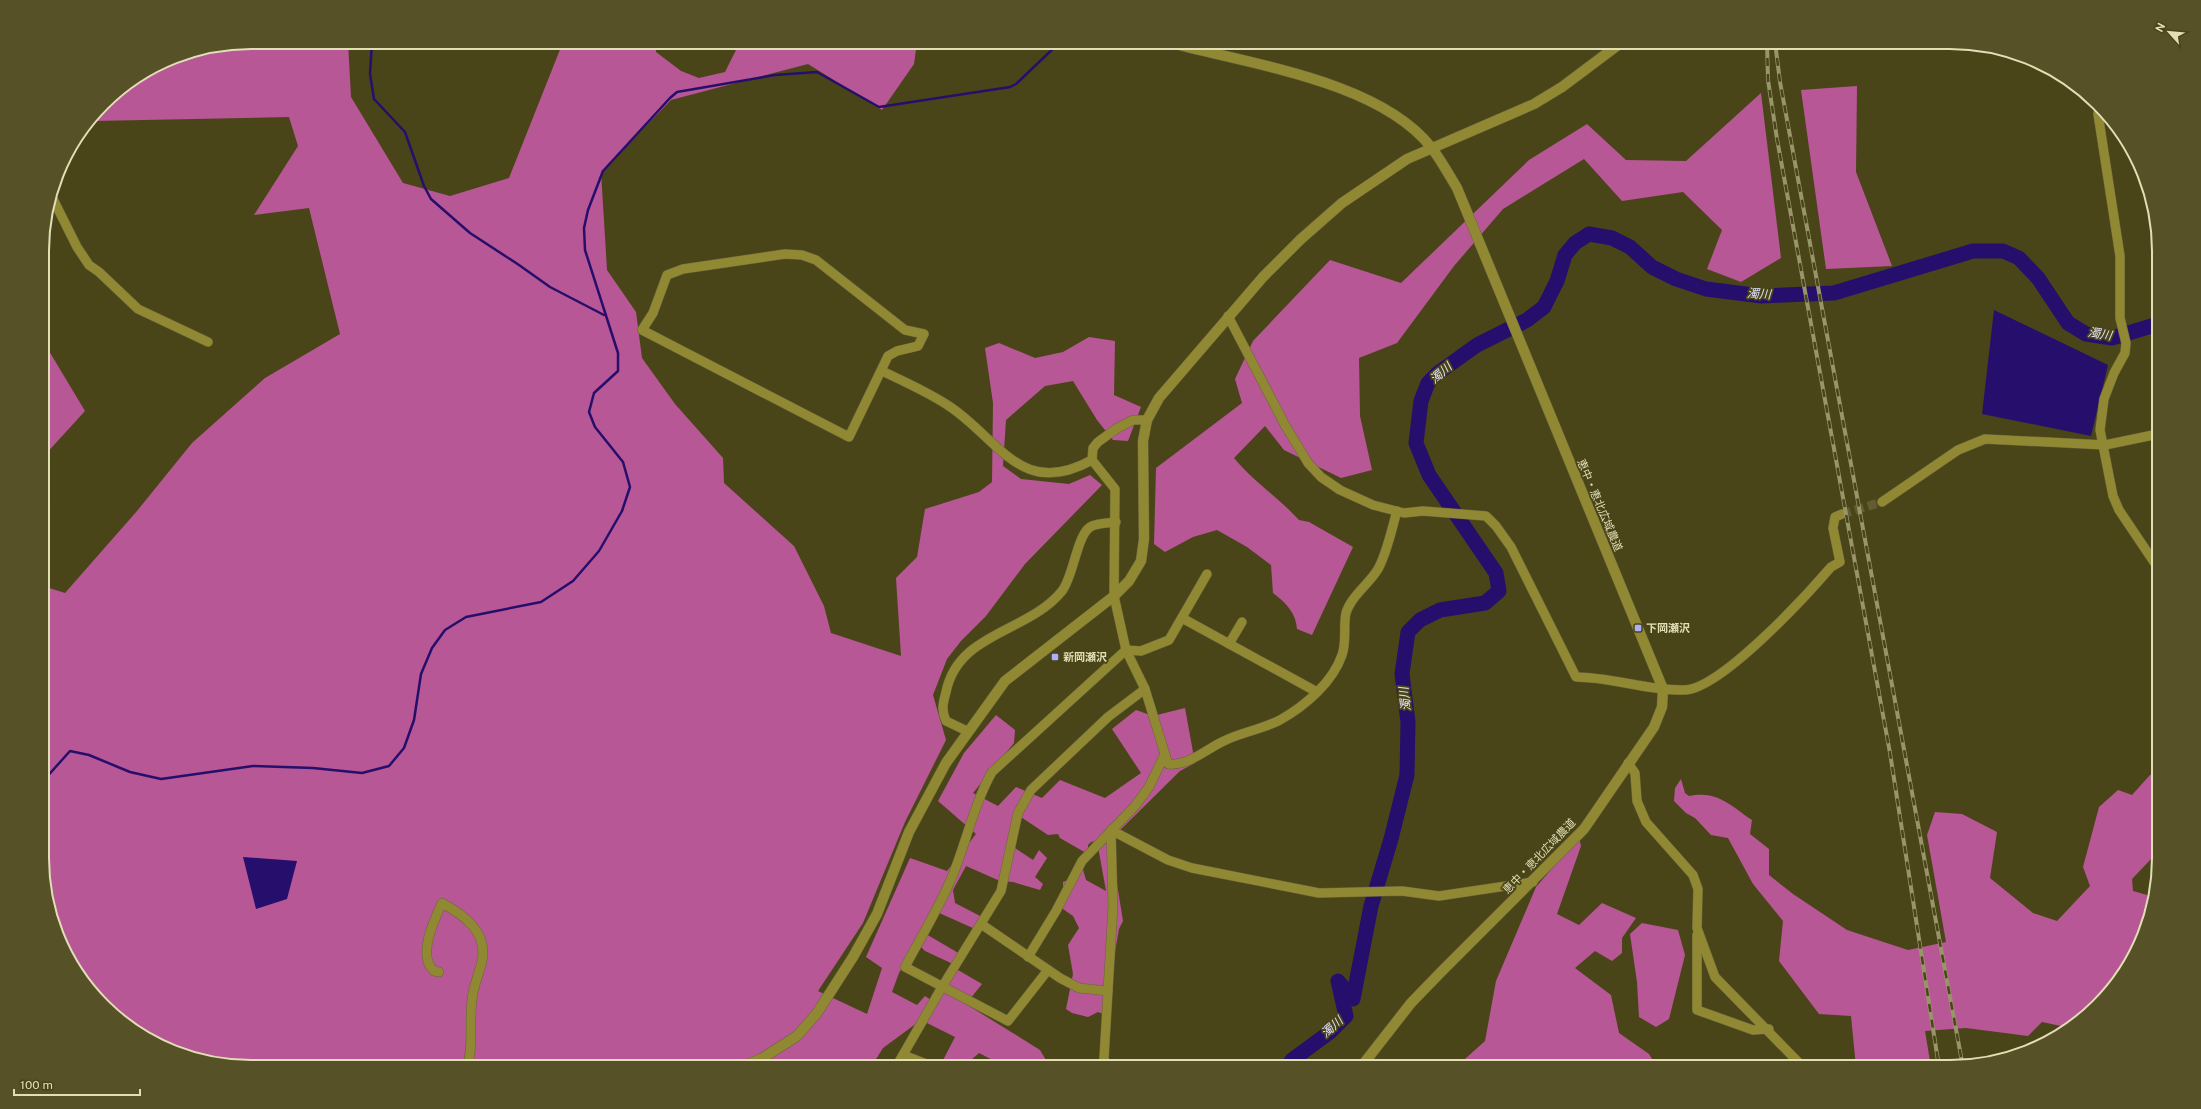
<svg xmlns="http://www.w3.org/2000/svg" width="2201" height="1109" viewBox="0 0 2201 1109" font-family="'Public Sans','Noto Sans JP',sans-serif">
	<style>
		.forest { fill: #b85795 }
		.water { fill: #260f6c }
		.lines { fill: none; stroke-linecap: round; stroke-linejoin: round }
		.stream { stroke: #260f6c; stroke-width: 2.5 }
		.river { stroke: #260f6c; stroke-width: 15 }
		.minor-tunnel { stroke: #615c31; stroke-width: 9; stroke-dasharray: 9 4.5; stroke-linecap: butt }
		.minor-casing { stroke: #69653b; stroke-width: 10 }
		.tertiary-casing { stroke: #69653b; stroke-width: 11 }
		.minor { stroke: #918834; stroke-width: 9 }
		.tertiary { stroke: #918834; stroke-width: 10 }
		.rail-casing { stroke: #99956b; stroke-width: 4 }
		.rail { stroke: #4a4519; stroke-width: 2.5; stroke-dasharray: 8; stroke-linecap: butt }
		.poi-dot { fill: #aeaefb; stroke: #4a4519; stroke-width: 1.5 }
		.labels { text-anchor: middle; stroke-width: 3.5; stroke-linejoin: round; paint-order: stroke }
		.street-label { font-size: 11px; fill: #e2dfb7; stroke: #4a4519 }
		.poi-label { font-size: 11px; font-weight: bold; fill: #e2dfb7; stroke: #4a4519; text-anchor: start }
		.water-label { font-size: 12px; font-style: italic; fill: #e0e1fb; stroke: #4a4519 }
		.rim { fill: none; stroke: #e2dfb7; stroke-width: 2 }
	</style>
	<rect width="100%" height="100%" fill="#4a4519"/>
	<g class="forest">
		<polygon points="251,42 348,42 351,97 403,183 450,196 509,178 563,42 656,42 656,52 681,71 699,78 725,72 740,42 845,42 848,44 855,42 917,42 914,64 882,110 808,64 671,100 601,172 607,270 636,312 642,358 675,404 723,458 724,483 794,546 824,606 831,633 901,656 896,578 917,557 925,509 979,492 992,482 993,403 985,348 999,343 1035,358 1063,352 1089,337 1115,341 1114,395 1141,407 1128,441 1113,440 1097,420 1073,381 1045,386 1006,420 1003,466 1021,479 1069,484 1090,475 1102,485 1025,564 986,616 961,641 947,659 933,695 946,740 905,822 863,923 818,991 867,1014 882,968 866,957 910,858 947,871 976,834 938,801 964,753 996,715 1015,730 1014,743 973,793 998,806 1016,787 1042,798 1060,780 1105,798 1141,773 1112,729 1136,710 1153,716 1185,708 1195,763 1180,771 1110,840 1123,921 1119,929 1115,952 1104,981 1112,1001 1109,1016 1098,1012 1088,1017 1072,1013 1066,1009 1073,974 1068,945 1079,928 1073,916 1063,909 1063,882 1078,876 1082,866 1086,880 1106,891 1097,841 1091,842 1088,845 1088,853 1086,853 1060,838 1058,834 1048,835 1015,813 1009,844 1033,860 1039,850 1047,858 1035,877 1043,884 1040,890 1013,882 1000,881 966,866 953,890 955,903 982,917 975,929 937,912 926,934 960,954 953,964 925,951 917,943 899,973 892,992 917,1005 925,996 931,1000 942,993 958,970 982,984 966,1004 1040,1050 1050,1067 1006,1067 979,1053 971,1060 969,1067 943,1067 940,1066 955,1037 921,1020 883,1048 871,1067 839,1067 819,1061 818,1067 251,1067 210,1063 159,1046 113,1015 85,985 58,938 44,885 43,586 65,593 137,511 192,443 265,378 340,334 309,208 254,215 298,146 289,117 93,121 113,94 171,58"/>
		<polygon points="1857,86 1856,172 1892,266 1826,269 1801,90"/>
		<path d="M1761,93L1781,258L1741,282L1707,269L1722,230L1683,192L1622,201L1584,159L1503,209L1454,266L1397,343L1359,358L1360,416L1372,470L1341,478L1284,450L1265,426L1234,458C1253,481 1279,498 1299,520L1309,522L1353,547L1312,635L1297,629C1296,613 1286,603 1273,593L1271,565L1247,547L1217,530L1193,537L1165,552L1154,544L1156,468L1242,403L1235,379L1253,341L1330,260L1401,283L1529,160L1587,124L1626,160L1686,161Z"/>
		<polygon points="43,341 85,411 43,457"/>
		<path d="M2159,771V856L2152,858L2132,879L2133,891L2154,897C2149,932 2130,968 2107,995C2097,1008 2081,1019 2068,1030L2066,1027L2042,1022L2028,1036L1966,1028L1925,1031L1931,1067H1856L1851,1016L1819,1014L1779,961L1783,921L1753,884L1728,838L1711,835L1695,818L1686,813L1674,801L1675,788L1681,779L1685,793L1689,796C1717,790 1730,805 1752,820L1750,834L1769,849V875L1793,894L1847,930L1908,950L1946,942L1927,835L1935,812L1962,814L1997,832L1990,878L2033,913L2057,921L2090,886L2083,867L2099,807L2118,790L2132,795L2150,775Z"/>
		<polygon points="1579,837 1581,846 1557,914 1579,925 1602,903 1636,918 1622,938 1622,953 1612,961 1595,951 1575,968 1611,995 1619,1033 1649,1054 1657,1067 1456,1067 1485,1041 1496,981 1536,887"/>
		<polygon points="1642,923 1678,930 1685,955 1669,1019 1656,1027 1639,1017 1637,982 1630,934"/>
	</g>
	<g class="water">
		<polygon points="1994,310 2108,365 2091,436 1982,414"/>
		<polygon points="243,857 297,861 287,899 256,909"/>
	</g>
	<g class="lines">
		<g class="stream">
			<polyline points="372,42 370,74 374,99 405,132 424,186 431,199 470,233 519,265 550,287 604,315"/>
			<polyline points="44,780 70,751 89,755 130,772 161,779 253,766 313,768 362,773 389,766 404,748 414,720 421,674 432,648 445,630 466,617 541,602 573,581 599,551 622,511 630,487 623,462 595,427 589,412 594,393 618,371 618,353 585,250 584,228 588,210 603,171 670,98 677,92 775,75 817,72 879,107 1010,87 1016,84 1060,42"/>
		</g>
		<polyline class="river" points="1287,1067 1292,1060 1330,1032 1346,1016 1338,981 1353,999 1371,906 1391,839 1407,775 1408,722 1402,674 1408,632 1420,620 1440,610 1485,603 1499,591 1496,573 1429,475 1416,443 1421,401 1428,383 1438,373 1477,345 1527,320 1544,307 1557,281 1565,255 1575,243 1589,234 1612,238 1630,247 1652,267 1676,279 1706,289 1762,296 1834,293 1973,251 2003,251 2019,258 2038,278 2068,323 2086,334 2112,338 2158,324"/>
		<polyline class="minor-tunnel" points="1842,514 1882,502"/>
		<g class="minor-casing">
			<g id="minor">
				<polyline points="2099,107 2098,114 2120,256 2120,318 2126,343 2125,353 2114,373 2104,399 2100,430 2113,496 2119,510 2158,568"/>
				<polyline points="53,199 77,247 89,265 99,272 138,309 208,342"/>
				<polygon points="785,254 802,255 816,260 905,330 924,334 918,346 897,351 888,356 849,437 642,330 653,313 667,275 683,269"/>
				<path d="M1228,316L1285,425L1308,463L1321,477L1340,490L1373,505L1404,513L1423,511L1486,516L1496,526L1511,547L1576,677C1612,677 1648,691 1684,690C1720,690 1807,595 1831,567L1840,562L1833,528L1835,517L1842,514"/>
				<path d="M882,371C905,382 928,392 949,406C1000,440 1021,499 1092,460"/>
				<path d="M1147,420H1133L1116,429L1098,442L1093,448L1092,460L1115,489L1114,596L1126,650L1145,689L1168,764C1190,766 1207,748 1226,740C1243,732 1263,729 1280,720C1305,706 1333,682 1342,655C1347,641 1343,626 1346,613C1351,596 1370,583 1378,569C1387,553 1392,528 1397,511"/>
				<polyline points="1882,502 1958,450 1985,439 2105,445 2158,434"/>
				<polyline points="1182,618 1317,692"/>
				<polyline points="1229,644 1242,622"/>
				<path d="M967,731L946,721C941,710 943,703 946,692C958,632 1028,633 1062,591C1074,576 1077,532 1092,526C1098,523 1108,523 1116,522"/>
				<polyline points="1628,763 1635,773 1637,801 1646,822 1693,875 1698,889 1697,928 1715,977 1803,1067"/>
				<polyline points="1111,830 1168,860 1192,868 1319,893 1402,891 1439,896 1533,882"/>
				<polyline points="981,924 1060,978 1079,988 1108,991"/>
				<polyline points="1697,935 1697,1010 1753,1030 1769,1029"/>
				<polyline points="1028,957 1056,911 1082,861 1135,806 1149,787 1164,756"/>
				<path d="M1048,970L1008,1021L905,967C921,937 939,908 952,877C966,843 974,804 992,772L1126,650L1141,651L1169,640L1207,574"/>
				<path d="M439,972L434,971C417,956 434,920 442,903C464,915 488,932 482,961C479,974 473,987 472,1000C469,1022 474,1045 467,1067"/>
				<polyline points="903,1055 934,1067"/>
				<polyline points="761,1059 778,1067"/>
				<polyline points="896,1067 942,987 1001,891 1018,813 1031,790 1108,717 1145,689"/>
				<polyline points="1106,1067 1104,1058 1113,906 1111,830"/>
			</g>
		</g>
		<g class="tertiary-casing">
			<g id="tertiary">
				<path d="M1168,42C1247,64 1378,80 1431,147C1441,160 1449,175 1457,188L1663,689L1662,707L1654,727L1584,829L1441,972L1411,1003L1361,1067"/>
				<polyline points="741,1067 761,1059 797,1036 817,1013 853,957 877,914 909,832 946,763 1005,681 1114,596 1129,581 1141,561 1144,539 1143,441 1147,420 1159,398 1263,277 1301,239 1342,203 1407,159 1534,104 1562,87 1622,42"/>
			</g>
		</g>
		<use href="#minor" class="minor"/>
		<use href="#tertiary" class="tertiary"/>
		<g class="rail-casing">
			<g id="rail">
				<polyline points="1767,42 1768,80 1777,139 1890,753 1939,1067"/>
				<polyline points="1775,42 1780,82 1963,1067"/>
			</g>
		</g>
		<use href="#rail" class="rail"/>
	</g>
	<g class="poi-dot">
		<rect x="1634" y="624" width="8" height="8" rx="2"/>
		<rect x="1051" y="653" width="8" height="8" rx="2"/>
	</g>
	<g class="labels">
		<g class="street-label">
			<text transform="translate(1600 505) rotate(67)" y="4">恵中・恵北広域農道</text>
			<text transform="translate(1539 856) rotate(-46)" y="4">恵中・恵北広域農道</text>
		</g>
		<g class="poi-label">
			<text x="1646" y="632">下岡瀬沢</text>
			<text x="1063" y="661">新岡瀬沢</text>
		</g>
		<g class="water-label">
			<text transform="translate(1759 294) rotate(3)" y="4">濁川</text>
			<text transform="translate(2100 334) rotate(9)" y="4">濁川</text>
			<text transform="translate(1441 373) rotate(-41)" y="4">濁川</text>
			<text transform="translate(1405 699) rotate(-97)" y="4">濁川</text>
			<text transform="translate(1332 1027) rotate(-42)" y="4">濁川</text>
		</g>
	</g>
	<path d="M0 0H2201V1109H0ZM251 49H1950A202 202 0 0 1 2152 251V858A202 202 0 0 1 1950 1060H251A202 202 0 0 1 49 858V251A202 202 0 0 1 251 49Z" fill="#565126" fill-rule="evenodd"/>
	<path class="rim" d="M251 49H1950A202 202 0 0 1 2152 251V858A202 202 0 0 1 1950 1060H251A202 202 0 0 1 49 858V251A202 202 0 0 1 251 49Z"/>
	<g transform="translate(2169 32) rotate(297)" stroke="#4a4519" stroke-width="3" paint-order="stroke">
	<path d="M0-3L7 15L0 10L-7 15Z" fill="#e2dfb7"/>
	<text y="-6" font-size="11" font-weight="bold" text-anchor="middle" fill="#e2dfb7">N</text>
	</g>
	<path d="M14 1089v6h126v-6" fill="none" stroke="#e2dfb7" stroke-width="2"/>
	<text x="20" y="1089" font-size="12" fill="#e2dfb7" stroke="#4a4519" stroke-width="3" paint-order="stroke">100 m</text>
</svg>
